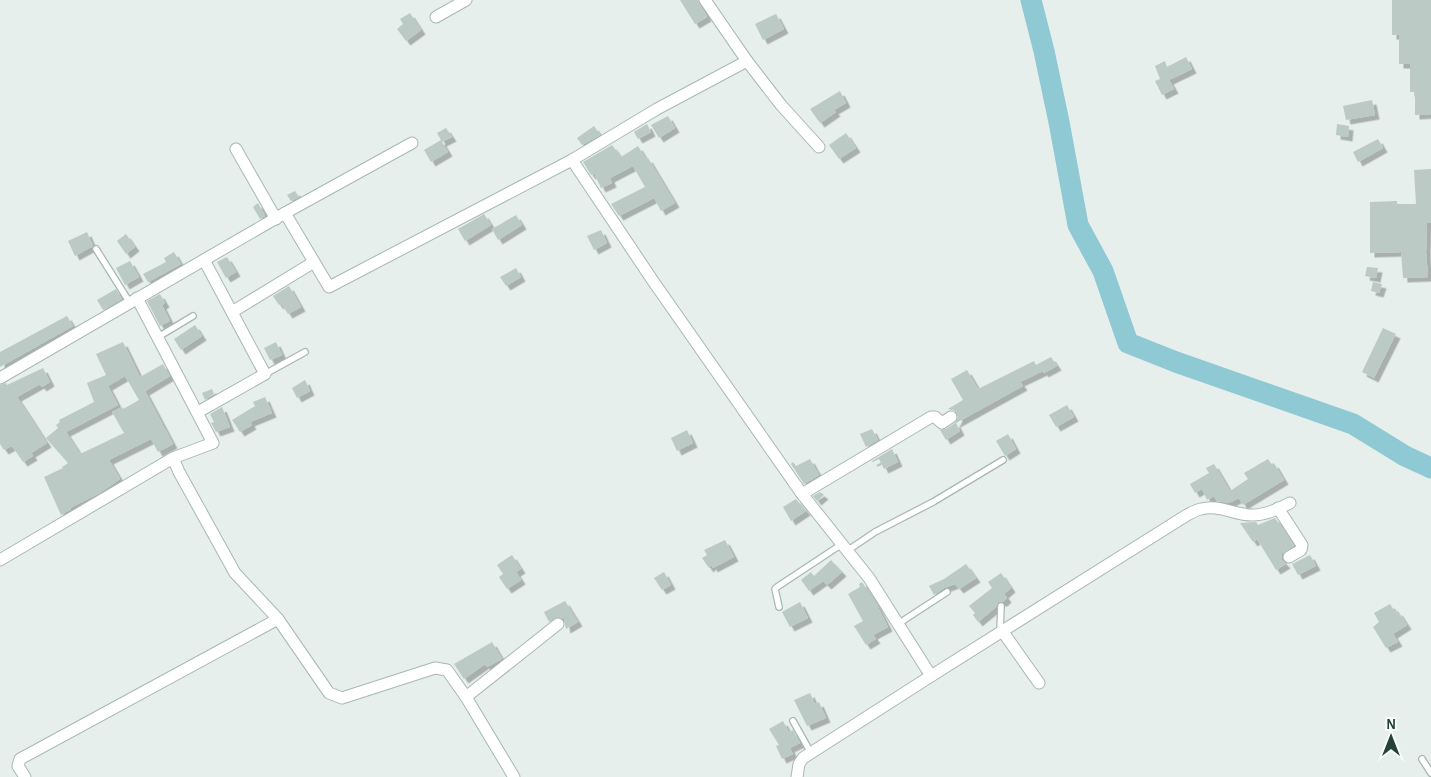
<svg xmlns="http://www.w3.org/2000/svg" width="1431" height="777" viewBox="0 0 1431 777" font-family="'Alegreya Sans',sans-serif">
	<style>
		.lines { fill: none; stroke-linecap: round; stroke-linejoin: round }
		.river { stroke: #8ec9d4; stroke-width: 21 }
		.building { fill: #bbcac4; fill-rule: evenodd; filter: url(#shadow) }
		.service-casing { stroke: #a8b8b2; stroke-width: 8 }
		.minor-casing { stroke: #a8b8b2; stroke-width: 13 }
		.service { stroke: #fff; stroke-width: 5.5 }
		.minor { stroke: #fff; stroke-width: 11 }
	</style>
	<defs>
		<filter id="shadow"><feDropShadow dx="4.5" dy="4.5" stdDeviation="0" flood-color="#0004"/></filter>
	</defs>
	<rect width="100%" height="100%" fill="#e6efeb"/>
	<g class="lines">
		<polyline class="river" points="1031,0 1044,51 1059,122 1078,225 1103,271 1128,343 1176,362 1353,424 1405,456 1431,468"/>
	</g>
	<g class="building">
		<polygon points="680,0 698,0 707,17 695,24"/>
		<polygon points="1392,0 1431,0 1431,114 1415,115 1415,92 1410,92 1410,64 1399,64 1399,35 1392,35"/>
		<polygon points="410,13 421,30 406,41 397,29 403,24 400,19"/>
		<polygon points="776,14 784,29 763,40 755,24"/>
		<polygon points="1186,57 1192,69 1169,80 1174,89 1162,95 1155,81 1160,79 1155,66 1165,61 1167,67"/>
		<polygon points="840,91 846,103 834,110 836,112 820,123 810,109"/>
		<polygon points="1372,100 1375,115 1346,120 1343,106"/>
		<polygon points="668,116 675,128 659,138 651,125"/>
		<polygon points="647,124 651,132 638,139 634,132"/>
		<polygon points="1337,124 1349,126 1348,137 1336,135"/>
		<polygon points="594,126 600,135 582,145 577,138"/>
		<polygon points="446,128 452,137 442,142 448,152 431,162 424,150 441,140 437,133"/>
		<polygon points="846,133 856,148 839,159 829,145"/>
		<polygon points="1378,139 1383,148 1358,162 1353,152"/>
		<polygon points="612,145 621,157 638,146 646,159 648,158 675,203 661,211 654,198 619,216 611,204 645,187 633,166 610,178 612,183 601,188 594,173 591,175 583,162"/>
		<polygon points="1431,169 1431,223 1427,223 1426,252 1428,277 1403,278 1401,252 1370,253 1370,202 1397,201 1397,204 1416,204 1414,170"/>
		<polygon points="295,191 299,197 291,201 287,195"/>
		<polygon points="258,203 265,216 260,219 253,207"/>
		<polygon points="484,214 491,225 465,241 458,229"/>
		<polygon points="516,215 522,225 498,240 492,229"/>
		<polygon points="601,230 607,243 594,250 587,236"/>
		<polygon points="87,232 93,246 75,256 68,241"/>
		<polygon points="126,234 135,247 126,254 117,241"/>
		<polygon points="174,252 181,264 148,282 143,274 166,262 164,258"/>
		<polygon points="227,257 236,272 226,278 217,262"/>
		<polygon points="130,261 139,277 125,285 116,268"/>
		<polygon points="1367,267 1378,268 1376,278 1365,276"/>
		<polygon points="516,268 521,277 506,286 500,277"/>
		<polygon points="1373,282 1382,284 1379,293 1371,291"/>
		<polygon points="289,286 301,307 288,314 281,303 279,305 273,296"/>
		<polygon points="116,289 122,299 103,310 97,300"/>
		<polygon points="160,294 165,303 162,305 170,321 160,326 147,301"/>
		<polygon points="67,316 73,326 0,367 0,352"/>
		<polygon points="195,325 202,336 181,350 174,339"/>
		<polygon points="1383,328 1396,334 1374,378 1362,372"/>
		<path d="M123,342L140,377L163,364L170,376L145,391L173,444L158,452L151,439L109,460L120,479L98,494L70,508L71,509L61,515L44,477L63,468L62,467L68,463L46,438L58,428L56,425L60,422L59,420L94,402L87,383L106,375L96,354ZM125,376L139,400L123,409L122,407L112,412L124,433L80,454L66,432L118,405L108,386Z"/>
		<polygon points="276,342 282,355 270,360 264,348"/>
		<polygon points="1051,357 1057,366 1044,373 1043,371 1020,382 1023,386 956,423 960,431 946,440 940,430 946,429 955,423 958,417 955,411 948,409 963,400 951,379 967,370 978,389 1034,361 1036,365"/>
		<polygon points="43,368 50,382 42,387 40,384 17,397 47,443 31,453 33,456 23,462 12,446 4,450 0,444 0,385 6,383 7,385"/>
		<polygon points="305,380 310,391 297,398 292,388"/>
		<polygon points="212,389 214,394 205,400 202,393"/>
		<polygon points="265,397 272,413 250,422 252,425 240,432 232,420 255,406 253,402"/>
		<polygon points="1067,405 1074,417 1056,427 1049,415"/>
		<polygon points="222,407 230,427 216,432 211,423 214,422 210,414"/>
		<polygon points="872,429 878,440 866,447 860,434"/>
		<polygon points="687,430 693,443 677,451 671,438"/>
		<polygon points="1008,434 1016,449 1005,456 996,441"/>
		<polygon points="892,449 898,462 884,469 879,459 873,462 872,461"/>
		<polygon points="810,459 819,475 804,484 791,464 793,462 796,466"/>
		<polygon points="1268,459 1272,465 1274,463 1284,480 1243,505 1239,498 1229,503 1217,501 1214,496 1207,500 1202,489 1195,493 1190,484 1209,473 1206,468 1214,464 1230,491 1248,479 1244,473"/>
		<polygon points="820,492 824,495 817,501 813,496"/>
		<polygon points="796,499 806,511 791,521 783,507"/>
		<polygon points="1275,518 1294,546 1282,554 1282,560 1286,564 1276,570 1257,539 1253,542 1240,523 1256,522 1258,525"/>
		<polygon points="725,540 734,557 713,568 712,565 709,568 702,558 707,555 704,550"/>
		<polygon points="512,555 521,569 516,572 521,580 507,589 499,577 503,574 497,565"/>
		<polygon points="1310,555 1316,566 1298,575 1292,564"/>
		<polygon points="831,560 842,572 827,585 823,581 809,591 801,580 811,572 814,576"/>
		<polygon points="966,564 976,578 959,589 955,584 944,588 934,595 929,586 944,579"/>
		<polygon points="664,572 671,585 662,590 654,578"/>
		<polygon points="1001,573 1011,588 1004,594 1007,598 1003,602 998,602 996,607 978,622 973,615 975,613 969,606 992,588 988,582"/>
		<polygon points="862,582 877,605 888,627 873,635 876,639 866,645 854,626 863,621 848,594 860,587 859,584"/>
		<polygon points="565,601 578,622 566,629 564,619 556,617 549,622 544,612"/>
		<polygon points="800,602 808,618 790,627 782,612"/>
		<polygon points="1390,604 1396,613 1398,611 1407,625 1393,634 1398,642 1386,648 1373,627 1379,622 1374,613"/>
		<polygon points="492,642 502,659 487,667 485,664 464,679 454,664"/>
		<polygon points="810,693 815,704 819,702 826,718 807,726 794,700"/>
		<polygon points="783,721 789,732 793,730 800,743 790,748 793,754 782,759 776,746 779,745 769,729"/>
	</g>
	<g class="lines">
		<g class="service-casing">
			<g id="service">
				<polyline points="96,249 130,303"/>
				<polyline points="158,337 193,316"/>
				<polyline points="265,374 305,352"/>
				<polyline points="847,551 875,532 933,502 1003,460"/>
				<polyline points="779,607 775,589 777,587 842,544"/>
				<polyline points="898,624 947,592"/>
				<polyline points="1000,631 1001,606"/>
				<polyline points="793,721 811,753"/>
				<polyline points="1422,759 1431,773"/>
			</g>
		</g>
		<g class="minor-casing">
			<g id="minor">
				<polyline points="436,17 466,0"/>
				<polyline points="747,61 781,105 819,147"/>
				<polyline points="236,149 276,219"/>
				<polyline points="572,160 653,281 802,494 869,578 931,676 803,758 799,764 797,777"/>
				<polyline points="285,213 412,143"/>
				<polyline points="232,312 314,262"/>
				<polyline points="0,378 285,213 329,287 572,160 657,109 747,61 705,0"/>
				<polyline points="198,412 265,374 204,260"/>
				<polyline points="802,494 931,417 935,417 942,423 951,417"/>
				<polyline points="1278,508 1302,545 1301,550 1289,557"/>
				<polyline points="0,560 173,458"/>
				<polyline points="278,619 329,693 342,698 435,668 447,670 466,697 514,777"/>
				<polyline points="1003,632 1039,683"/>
				<path d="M931,676L1187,515C1191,513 1196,510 1201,509C1218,504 1235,515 1252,515C1266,515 1278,509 1290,503"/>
				<polyline points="466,697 558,624"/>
				<polyline points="25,777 18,766 20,759 278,619 235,573 179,472 173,458 213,443 137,298"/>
			</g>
		</g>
		<use href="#service" class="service"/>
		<use href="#minor" class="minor"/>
	</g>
	<g transform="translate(1391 737)" stroke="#f7fbf9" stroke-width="4" paint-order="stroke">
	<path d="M0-4L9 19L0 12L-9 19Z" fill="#24423a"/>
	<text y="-8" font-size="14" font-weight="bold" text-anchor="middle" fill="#24423a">N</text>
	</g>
</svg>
